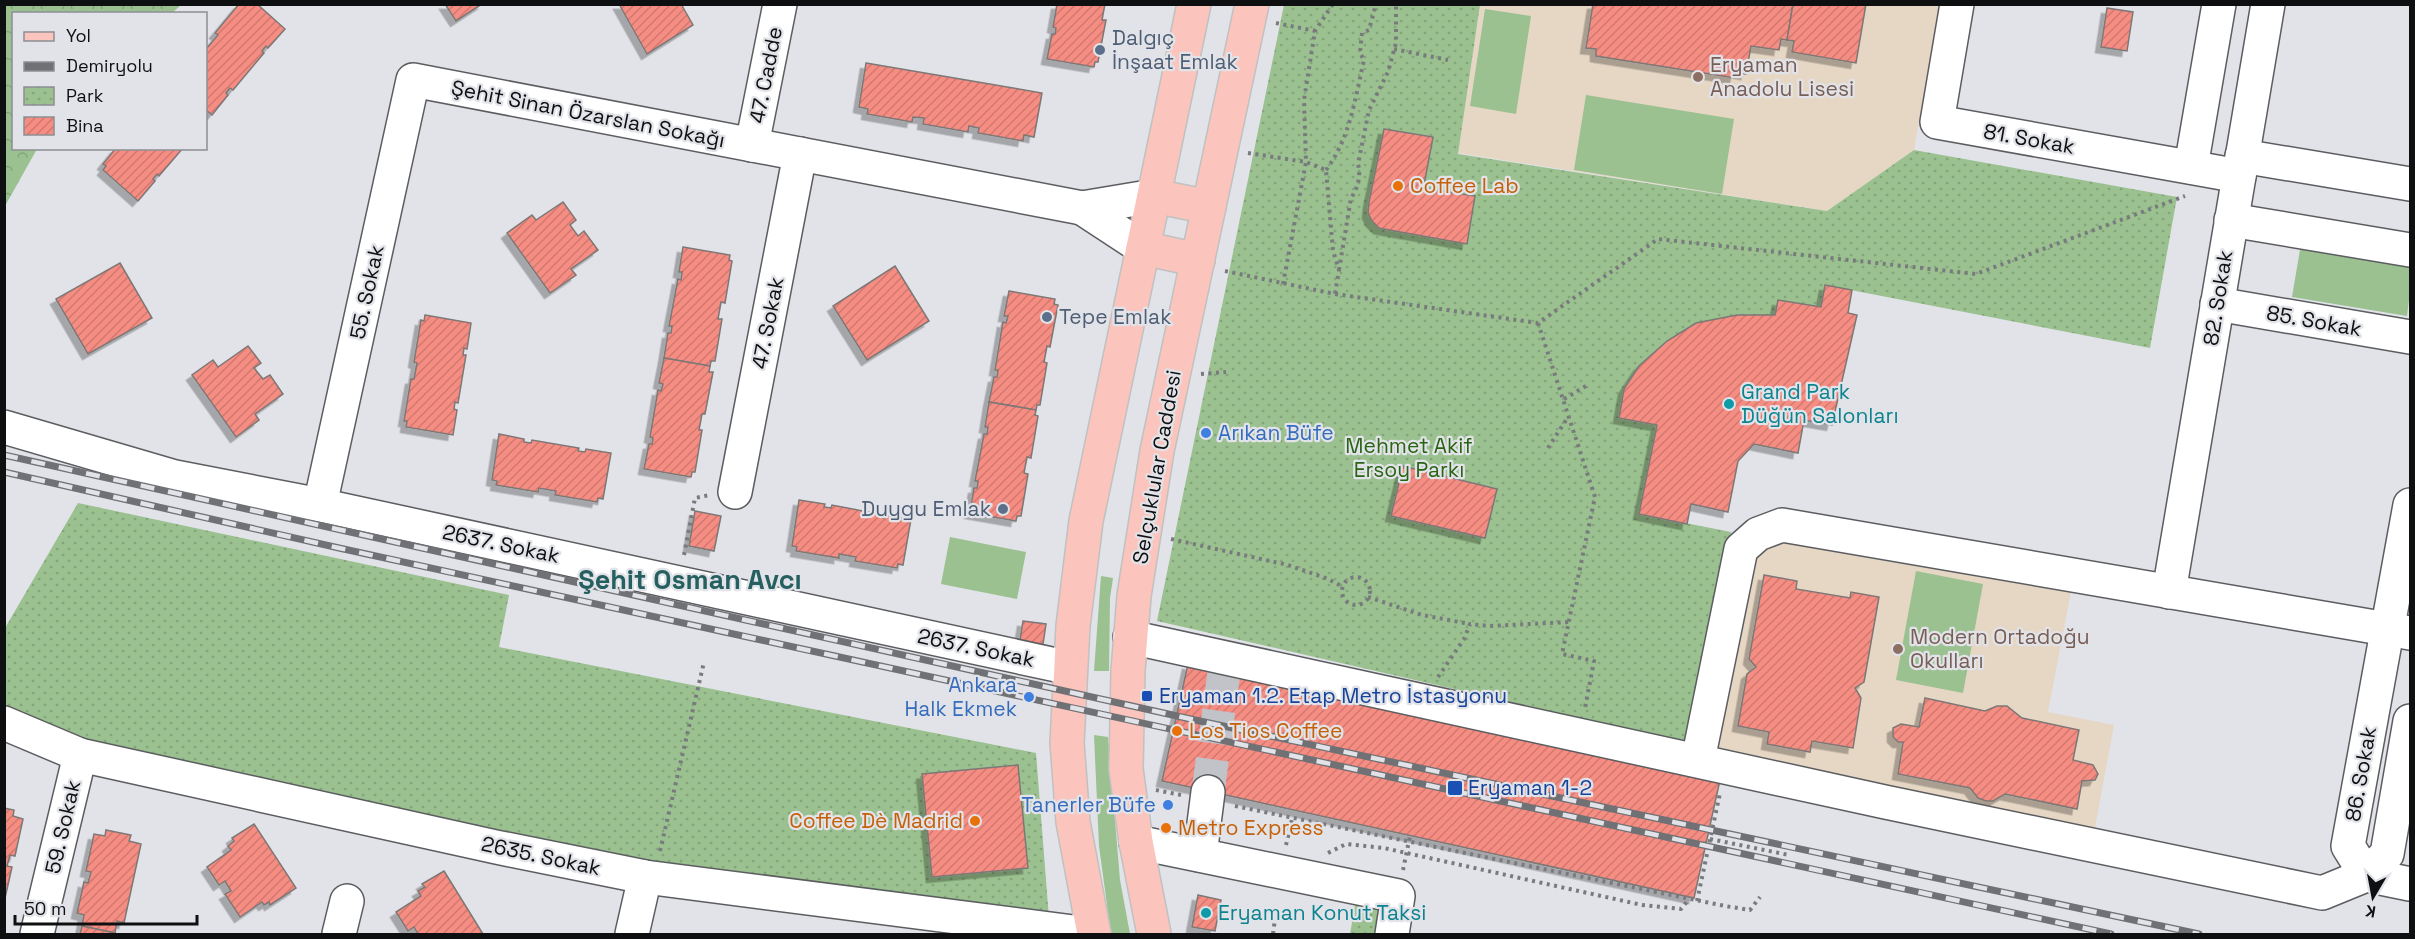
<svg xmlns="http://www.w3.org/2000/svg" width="2415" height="939" viewBox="0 0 2415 939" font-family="'Space Grotesk',sans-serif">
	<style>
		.education { fill: #e6d7c4 }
		.grass { fill: #9ac18f }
		.forest { fill: url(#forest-crowns) }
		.park { fill: url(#park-dots) }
		.building { fill: url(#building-hatch); stroke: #7d7776; stroke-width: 1.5; filter: url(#shadow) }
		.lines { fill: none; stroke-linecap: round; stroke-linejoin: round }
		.minor-tunnel { stroke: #c1c3c8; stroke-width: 33; stroke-dasharray: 33 16; stroke-linecap: butt }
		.minor-casing { stroke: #5c5d61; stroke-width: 36 }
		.major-casing { stroke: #c0c1c1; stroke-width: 36 }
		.path { stroke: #797a7e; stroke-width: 4; stroke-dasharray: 3 4.5; stroke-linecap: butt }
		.minor { stroke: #fff; stroke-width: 33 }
		.major { stroke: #fbc4bc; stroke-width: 33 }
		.rail-casing { stroke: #707175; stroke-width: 7 }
		.rail { stroke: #e1e3e8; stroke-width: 4.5; stroke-dasharray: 14; stroke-linecap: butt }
		.service-dot { fill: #5c6f8a; stroke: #e1e3e8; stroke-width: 2 }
		.education-dot { fill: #8d6e63; stroke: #e1e3e8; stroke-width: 2 }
		.food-dot { fill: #e8710a; stroke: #e1e3e8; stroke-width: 2 }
		.culture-dot { fill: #0f9aa8; stroke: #e1e3e8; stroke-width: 2 }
		.shop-dot { fill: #3f7fe0; stroke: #e1e3e8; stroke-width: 2 }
		.transit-dot { fill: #1a4fb4; stroke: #e1e3e8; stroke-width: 2 }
		.labels { text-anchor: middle; stroke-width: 4.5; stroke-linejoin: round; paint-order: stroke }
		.service-label { font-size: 21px; fill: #4e5e75; stroke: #e1e3e8; text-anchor: start }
		.education-label { font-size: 21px; fill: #785e54; stroke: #e1e3e8; text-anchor: start }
		.street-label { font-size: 21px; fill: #0e0f11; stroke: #e1e3e8 }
		.food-label { font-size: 21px; fill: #c56008; stroke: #e1e3e8; text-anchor: start }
		.culture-label { font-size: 21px; fill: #0d838f; stroke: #e1e3e8; text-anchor: start }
		.shop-label { font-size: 21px; fill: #366cbe; stroke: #e1e3e8; text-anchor: end }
		.park-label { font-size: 21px; fill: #296413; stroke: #e1e3e8 }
		.transit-label { font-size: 21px; fill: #164399; stroke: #e1e3e8; text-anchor: start }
		.district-label { font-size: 27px; font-weight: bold; fill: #255f5f; stroke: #e1e3e8 }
	</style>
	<defs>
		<pattern id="forest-crowns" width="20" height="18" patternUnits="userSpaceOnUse" patternTransform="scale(1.5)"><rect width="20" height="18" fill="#9ac18f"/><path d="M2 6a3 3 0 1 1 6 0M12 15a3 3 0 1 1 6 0" fill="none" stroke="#84a57a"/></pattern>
		<pattern id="park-dots" width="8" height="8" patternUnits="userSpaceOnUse" patternTransform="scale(1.5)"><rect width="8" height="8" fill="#9ac18f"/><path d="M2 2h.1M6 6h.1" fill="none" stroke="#84a57a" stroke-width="1.8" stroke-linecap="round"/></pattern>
		<pattern id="building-hatch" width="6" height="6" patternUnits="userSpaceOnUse" patternTransform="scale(1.5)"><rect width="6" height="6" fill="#f58d83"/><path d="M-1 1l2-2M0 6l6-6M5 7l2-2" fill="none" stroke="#d17870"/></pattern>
		<filter id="shadow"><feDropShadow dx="-5.5" dy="5.5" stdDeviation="0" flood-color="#0004"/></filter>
	</defs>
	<rect width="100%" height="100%" fill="#e1e3e8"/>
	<g class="education">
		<polygon points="1480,5 1939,5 1914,150 1827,211 1458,153"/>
		<polygon points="1773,540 2072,586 2048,712 2114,725 2094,833 1715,754 1753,558"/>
	</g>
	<g class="grass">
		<polygon points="1485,9 1531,16 1516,114 1470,106"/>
		<polygon points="1586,95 1734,119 1722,194 1574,170"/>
		<polygon points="2302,238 2410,255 2410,291 2407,316 2292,297"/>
		<polygon points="950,537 1026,552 1017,599 941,584"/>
		<polygon points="1916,571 1983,584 1963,693 1896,680"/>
		<polygon points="1101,576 1113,578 1110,598 1109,671 1094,671"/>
		<polygon points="1094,735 1108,737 1120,880 1130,934 1111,934 1099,846"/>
	</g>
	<polygon class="forest" points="5,4 181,5 172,13 14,14 14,148 37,149 5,206"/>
	<g class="park">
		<polygon points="1284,5 1480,5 1458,154 1827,211 1914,150 2177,197 2150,348 1825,285 1821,307 1778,300 1775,315 1696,323 1667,341 1639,366 1624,389 1619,418 1657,425 1640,514 1731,532 1690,743 1157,621"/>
		<polygon points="78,503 509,595 499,647 1036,753 1049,918 662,867 118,753 5,707 5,628"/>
		<polygon points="1360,899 1380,908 1375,934 1350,934 1355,905"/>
	</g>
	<g class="building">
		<polygon points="239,4 257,4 285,29 268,48 266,46 262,51 264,53 233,90 230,88 226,93 228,95 212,115 206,110 206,46 207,48 218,35 215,33"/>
		<polygon points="445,4 482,4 456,21"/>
		<polygon points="619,4 681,4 693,25 647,54"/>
		<polygon points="1057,4 1105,4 1102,20 1106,20 1098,62 1095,62 1094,67 1047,59 1052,34 1055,34 1056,28 1053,27"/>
		<polygon points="1593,4 1793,4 1787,40 1781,39 1779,50 1751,46 1746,74 1736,72 1735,78 1596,56 1596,49 1586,48"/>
		<polygon points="1793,4 1866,4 1856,63 1792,52 1794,41 1787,40"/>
		<polygon points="2107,8 2133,12 2127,51 2101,47"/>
		<polygon points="866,63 1042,93 1034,137 1024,135 1023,141 978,133 979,128 969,126 968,132 923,124 924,118 913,117 912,122 867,114 868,109 859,107"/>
		<polygon points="1384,129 1433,137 1424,185 1428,189 1475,196 1467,244 1389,230 1379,228 1372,221 1368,213 1369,202"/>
		<polygon points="116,148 183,148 159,176 157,174 153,179 155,181 138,201 103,170 106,166 103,164"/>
		<polygon points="563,202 576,220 570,225 578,236 584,231 598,250 571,269 576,275 550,293 507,233 532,215 536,220"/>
		<polygon points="683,247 730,255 729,260 732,261 725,303 721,302 718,319 722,319 715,361 711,361 710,366 664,358 668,333 671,333 672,326 669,326 678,279 681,280 682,272 679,272"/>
		<polygon points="120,263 152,318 88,354 56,299"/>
		<polygon points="895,266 929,321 867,360 833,306"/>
		<polygon points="1825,285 1852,290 1848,313 1857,315 1832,425 1804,420 1798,453 1754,444 1738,461 1728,512 1691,504 1687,524 1639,514 1657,425 1619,418 1624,389 1639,366 1667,341 1696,323 1737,315 1775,315 1778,300 1821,307"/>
		<polygon points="1009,291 1055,299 1054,304 1058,305 1050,347 1047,346 1044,362 1047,363 1040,405 1037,405 1036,410 989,402 994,377 997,377 998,370 995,370 1003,322 1006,323 1008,316 1004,316"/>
		<polygon points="425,315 471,323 467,349 464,348 463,355 466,355 458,403 455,402 454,409 457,410 453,435 406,427 407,421 404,421 411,379 414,379 417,363 414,362 421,320 424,321"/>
		<polygon points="248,346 261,363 254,368 263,379 270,375 283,394 255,414 259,420 236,437 192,375 213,360 218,367"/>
		<polygon points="664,358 710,366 709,372 713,372 705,414 702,414 699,430 702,430 695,472 692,472 691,477 644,469 649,444 652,444 653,438 650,437 658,390 661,391 663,384 659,383"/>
		<polygon points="989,402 1036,410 1035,415 1038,416 1031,458 1027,457 1024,473 1028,474 1021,516 1017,516 1016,521 970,513 974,488 977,488 978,481 975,481 984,434 987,434 988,427 985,427"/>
		<polygon points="499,434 524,439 524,442 531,443 532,440 579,448 578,451 585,452 586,449 611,453 603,499 598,498 597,502 555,495 556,491 539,488 538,492 496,485 497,481 492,480"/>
		<polygon points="1403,466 1497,489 1485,538 1391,516"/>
		<polygon points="799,500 825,504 824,507 831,508 832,505 879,514 879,517 885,518 886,515 911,519 903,565 898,564 897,568 855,561 856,557 839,554 839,558 796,551 797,547 792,546"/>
		<polygon points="695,511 721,516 714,551 689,546"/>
		<polygon points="1764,575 1797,581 1796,589 1850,598 1851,592 1879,597 1864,682 1855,688 1861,698 1853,748 1812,741 1810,752 1767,744 1769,732 1738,726 1747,674 1756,667 1749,659"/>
		<polygon points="1023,621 1046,624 1042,651 1019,647"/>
		<polygon points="1188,664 1720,780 1694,898 1162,781"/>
		<polygon points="1925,698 1985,711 1997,706 2007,706 2022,718 2079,730 2073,760 2093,765 2098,774 2095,780 2082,781 2077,809 2005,794 1993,801 1986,801 1978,798 1970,788 1898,774 1903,742 1898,742 1893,737 1893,728 1901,724 1919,727"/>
		<polygon points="1018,765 1028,868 932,877 922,774"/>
		<polygon points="4,808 14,810 13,816 23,819 15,856 10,855 7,866 12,867 5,898"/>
		<polygon points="254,824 296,888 270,905 269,902 264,905 262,902 240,917 225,894 231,891 225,881 219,885 207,867 231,850 228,846 234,841 232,838"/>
		<polygon points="106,830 131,835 129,841 141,844 124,923 117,921 115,933 82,926 84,915 77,913 84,882 88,883 91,872 86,871 94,834 105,836"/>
		<polygon points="444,871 483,934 418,934 414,927 408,931 396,912 421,896 418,891 425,887 422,884"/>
		<polygon points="1198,895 1221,900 1215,931 1192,927"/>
		<polygon points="82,926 115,933 114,934 80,934"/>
	</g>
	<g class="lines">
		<polyline class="minor-tunnel" points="1208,792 1224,672"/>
		<g class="minor-casing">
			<g id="minor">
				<polyline points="1957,4 1937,122 2239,176"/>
				<polyline points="752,145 780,4"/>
				<polyline points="2242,156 2410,184"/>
				<polyline points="2191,167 2219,4"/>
				<polyline points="2231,220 2410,250"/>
				<polyline points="1143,248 1082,208 1154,196"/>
				<polyline points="2217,304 2410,337"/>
				<polyline points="4,427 175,477 320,505 1070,668"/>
				<polyline points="735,492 800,154"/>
				<polyline points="320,505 413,80 1082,208"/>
				<polyline points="2169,592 2268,4"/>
				<polyline points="1130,637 1885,802 2322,893 2366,875 2410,884"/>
				<polyline points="4,723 80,755 496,847 645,877 1089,934"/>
				<polyline points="1698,760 1741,549 1758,534 1782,525 2410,633"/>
				<polyline points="1136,842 1398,896 1392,934"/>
				<polyline points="1200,855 1208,792"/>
				<polyline points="2366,875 2348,846 2410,505"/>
				<polyline points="2366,875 2387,854 2410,721"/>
				<polyline points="37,934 80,755"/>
				<polyline points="339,934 347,901"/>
				<polyline points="632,934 645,877"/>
			</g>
		</g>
		<g class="major-casing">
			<g id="major">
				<polyline points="1154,196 1209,207"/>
				<polyline points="1143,248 1198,260"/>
				<polyline points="1094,934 1073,822 1067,743 1073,626 1086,521 1194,4"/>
				<polyline points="1154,934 1136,842 1126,769 1128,671 1134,596 1157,451 1252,4"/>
			</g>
		</g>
		<g class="path">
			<polyline points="1276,23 1315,31"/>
			<polyline points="1394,49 1448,60"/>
			<polyline points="1248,153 1306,162 1326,170 1333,251 1339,270 1335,294"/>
			<path d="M1326,170C1350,138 1355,99 1364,60L1360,53L1362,33L1369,30L1376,4"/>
			<path d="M1339,270L1351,198C1358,188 1361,176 1358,164L1369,110L1388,72L1396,43V4"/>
			<polyline points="1225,271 1335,294 1538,323 1658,239 1976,274 2185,196"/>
			<polyline points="1283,284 1306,162 1304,100 1315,31 1333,4"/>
			<polyline points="1538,323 1595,497 1562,654 1594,661 1585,708"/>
			<polyline points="1201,374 1226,372"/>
			<polyline points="1564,399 1586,386"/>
			<polyline points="1548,448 1568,417"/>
			<polyline points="1171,539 1288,565 1328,579 1343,587"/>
			<polyline points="684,555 695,498 710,495"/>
			<circle cx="1356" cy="591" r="14"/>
			<polyline points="1368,597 1422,615 1470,624"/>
			<polyline points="1438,677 1464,639 1470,624 1489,626 1569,622"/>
			<polyline points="1156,790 1181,795"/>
			<polyline points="1235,806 1725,906 1750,910 1760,897"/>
			<polyline points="1710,839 1789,855"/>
			<polyline points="1286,845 1292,819"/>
			<polyline points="660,851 704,662"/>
			<polyline points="1328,853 1346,844 1384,848 1642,905 1681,909 1689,899"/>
			<polyline points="1403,870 1410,836"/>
			<polyline points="1697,901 1720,793"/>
			<polyline points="1273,934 1275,919"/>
		</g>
		<use href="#minor" class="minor"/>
		<use href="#major" class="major"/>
		<g class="rail-casing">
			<g id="rail">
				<polyline points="4,455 1195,720 2199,934"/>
				<polyline points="4,472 339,548 2111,934"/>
			</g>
		</g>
		<use href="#rail" class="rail"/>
	</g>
	<g class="service-dot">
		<circle cx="1100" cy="50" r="6"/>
		<circle cx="1047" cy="317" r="6"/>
		<circle cx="1003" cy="509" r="6"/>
	</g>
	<g class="education-dot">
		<circle cx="1698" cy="77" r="6"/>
		<circle cx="1898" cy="649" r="6"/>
	</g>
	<g class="food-dot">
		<circle cx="1398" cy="186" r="6"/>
		<circle cx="1177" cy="731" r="6"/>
		<circle cx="975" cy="821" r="6"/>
		<circle cx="1166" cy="828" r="6"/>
	</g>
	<g class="culture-dot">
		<circle cx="1729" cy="404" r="6"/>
		<circle cx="1206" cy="913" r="6"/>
	</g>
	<g class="shop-dot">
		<circle cx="1206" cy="433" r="6"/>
		<circle cx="1029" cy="697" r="6"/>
		<circle cx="1168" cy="805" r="6"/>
	</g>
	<g class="transit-dot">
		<rect x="1141" y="690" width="12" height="12" rx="3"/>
		<rect x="1447" y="780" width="16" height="16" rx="3"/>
	</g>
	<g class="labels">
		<g class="service-label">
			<text x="1112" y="45">Dalgıç<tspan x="1112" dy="24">İnşaat Emlak</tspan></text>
			<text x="1059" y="324">Tepe Emlak</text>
			<text x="991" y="516" text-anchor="end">Duygu Emlak</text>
		</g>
		<g class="education-label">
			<text x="1710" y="72">Eryaman<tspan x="1710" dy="24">Anadolu Lisesi</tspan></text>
			<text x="1910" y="644">Modern Ortadoğu<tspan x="1910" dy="24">Okulları</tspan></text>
		</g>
		<g class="street-label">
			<text transform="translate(766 75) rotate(-79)" y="7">47. Cadde</text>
			<text transform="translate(588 114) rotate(11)" y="7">Şehit Sinan Özarslan Sokağı</text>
			<text transform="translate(2029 139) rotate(10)" y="7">81. Sokak</text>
			<text transform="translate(367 292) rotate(-78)" y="7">55. Sokak</text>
			<text transform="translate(2218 298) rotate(-81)" y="7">82. Sokak</text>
			<text transform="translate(2314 321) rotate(10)" y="7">85. Sokak</text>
			<text transform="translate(768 323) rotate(-79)" y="7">47. Sokak</text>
			<text transform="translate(1157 467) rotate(-80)" y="7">Selçuklular Caddesi</text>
			<text transform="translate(501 544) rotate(12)" y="7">2637. Sokak</text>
			<text transform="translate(976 648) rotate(12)" y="7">2637. Sokak</text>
			<text transform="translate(2361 774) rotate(-80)" y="7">86. Sokak</text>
			<text transform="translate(63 827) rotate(-77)" y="7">59. Sokak</text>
			<text transform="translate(541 856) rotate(12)" y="7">2635. Sokak</text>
		</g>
		<g class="food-label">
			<text x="1410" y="193">Coffee Lab</text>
			<text x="1189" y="738">Los Tios Coffee</text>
			<text x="963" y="828" text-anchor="end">Coffee Dè Madrid</text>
			<text x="1178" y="835">Metro Express</text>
		</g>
		<g class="culture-label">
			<text x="1741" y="399">Grand Park<tspan x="1741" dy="24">Düğün Salonları</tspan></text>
			<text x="1218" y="920">Eryaman Konut Taksi</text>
		</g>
		<g class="shop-label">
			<text x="1218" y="440" text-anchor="start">Arıkan Büfe</text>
			<text x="1017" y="692">Ankara<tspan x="1017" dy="24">Halk Ekmek</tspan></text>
			<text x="1156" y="812">Tanerler Büfe</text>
		</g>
		<g class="park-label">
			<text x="1409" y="453">Mehmet Akif<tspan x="1409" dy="24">Ersoy Parkı</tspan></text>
		</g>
		<g class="transit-label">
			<text x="1159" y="703">Eryaman 1.2. Etap Metro İstasyonu</text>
			<text x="1468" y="795">Eryaman 1-2</text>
		</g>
		<g class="district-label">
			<text x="690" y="589">Şehit Osman Avcı</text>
		</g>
	</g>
	<rect width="2415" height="939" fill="none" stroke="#0e0f11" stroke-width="12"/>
	<rect x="12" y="12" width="195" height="138" fill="#e1e3e8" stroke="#8d8e92" stroke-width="1.5"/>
	<rect x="24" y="32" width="30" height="9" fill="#fbc4bc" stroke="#8d8e92" stroke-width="1.5"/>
	<text x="66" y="42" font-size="18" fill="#0e0f11">Yol</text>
	<rect x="24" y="62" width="30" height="9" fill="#707175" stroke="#8d8e92" stroke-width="1.5"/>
	<text x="66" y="72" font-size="18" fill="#0e0f11">Demiryolu</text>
	<rect x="24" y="87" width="30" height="18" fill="url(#park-dots)" stroke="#8d8e92" stroke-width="1.5"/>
	<text x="66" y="102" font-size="18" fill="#0e0f11">Park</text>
	<rect x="24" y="117" width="30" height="18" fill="url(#building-hatch)" stroke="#8d8e92" stroke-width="1.5"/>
	<text x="66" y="132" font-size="18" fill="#0e0f11">Bina</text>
	<g transform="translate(2373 897) rotate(190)" stroke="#e1e3e8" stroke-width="4.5" paint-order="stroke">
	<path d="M0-4.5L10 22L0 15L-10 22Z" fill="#0e0f11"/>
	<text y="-9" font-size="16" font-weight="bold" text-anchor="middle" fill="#0e0f11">K</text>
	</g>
	<path d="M15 915v9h182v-9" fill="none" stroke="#0e0f11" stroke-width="3"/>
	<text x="24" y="915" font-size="18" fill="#0e0f11" stroke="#e1e3e8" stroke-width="4.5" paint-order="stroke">50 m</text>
</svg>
